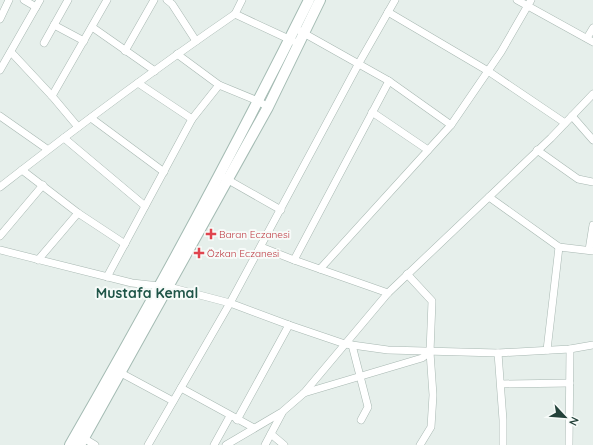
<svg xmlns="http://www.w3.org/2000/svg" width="593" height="445" viewBox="0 0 593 445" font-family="Quicksand,sans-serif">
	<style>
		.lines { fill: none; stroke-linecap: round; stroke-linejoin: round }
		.street-casing { stroke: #a8b8b2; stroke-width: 8 }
		.secondary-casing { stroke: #a4bbb3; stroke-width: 12 }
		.street { stroke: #fff; stroke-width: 7 }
		.secondary { stroke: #fff; stroke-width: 10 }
		.health-dot { fill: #e0444e; stroke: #f7fbf9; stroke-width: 1.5 }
		.labels { text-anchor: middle; stroke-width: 4; stroke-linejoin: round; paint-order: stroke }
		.health-label { font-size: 10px; fill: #be3a42; stroke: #f7fbf9; text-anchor: start }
		.district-label { font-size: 14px; font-weight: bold; fill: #1f5548; stroke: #f7fbf9 }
	</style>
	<rect width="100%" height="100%" fill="#e6efeb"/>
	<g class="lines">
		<g class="street-casing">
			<g id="street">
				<polyline points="24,0 36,7"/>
				<polyline points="167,0 172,4 196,41"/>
				<polyline points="242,0 235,14 293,41"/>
				<polyline points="517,0 593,42"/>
				<polyline points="388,12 488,71 565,123"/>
				<polyline points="0,19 9,0"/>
				<polyline points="54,25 84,41"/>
				<polyline points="92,27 155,71"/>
				<polyline points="300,31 389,81 451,125"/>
				<polyline points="587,38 593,28"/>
				<polyline points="44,43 68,0"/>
				<polyline points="125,51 154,0"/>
				<polyline points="11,52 52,96 78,127"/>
				<polyline points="177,54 219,85 258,101 268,107"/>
				<polyline points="0,70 40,0"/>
				<polyline points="138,83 192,119"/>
				<polyline points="52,96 107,0"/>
				<polyline points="372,112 428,150"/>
				<polyline points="0,116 47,149"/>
				<polyline points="572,116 593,140"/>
				<polyline points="91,118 164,172"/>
				<polyline points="64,138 145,206"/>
				<polyline points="537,150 578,179 593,182"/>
				<polyline points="22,170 78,213 125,244"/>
				<polyline points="223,177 281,210"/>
				<path d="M0,187C77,127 155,69 235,14"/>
				<polyline points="489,197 559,247 593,251"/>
				<polyline points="0,236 43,185"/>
				<polyline points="261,247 294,260 388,293"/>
				<polyline points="0,250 132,283 169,287 230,303 289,325 345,344 388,350 498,353 570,349 593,345"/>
				<polyline points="589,250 593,225"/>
				<polyline points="38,260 78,213"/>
				<polyline points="294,260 389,81"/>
				<polyline points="320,269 451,125 501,52 531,0"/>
				<polyline points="407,274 432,301 430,352 433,395 431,427 420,445"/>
				<polyline points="107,277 192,119 219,85"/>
				<polyline points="352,345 368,407 361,420"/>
				<polyline points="547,350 559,247"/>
				<polyline points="498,353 503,420 503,445"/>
				<polyline points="121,373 173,401"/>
				<polyline points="501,384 570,383"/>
				<polyline points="181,388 254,428"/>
				<polyline points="304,393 422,358 430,352"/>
				<polyline points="237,420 289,325"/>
				<polyline points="271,434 284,445"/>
				<polyline points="80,436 95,445"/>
				<polyline points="148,445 230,303 359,63 395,0"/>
				<polyline points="214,445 230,416"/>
				<polyline points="226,445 282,412 304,393 388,293 551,138 593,94"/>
				<polyline points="265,445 282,413"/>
				<polyline points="569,445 570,349"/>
			</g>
		</g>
		<g class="secondary-casing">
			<g id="secondary">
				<path d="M70,445C154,299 234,151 309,0"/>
				<polyline points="80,445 268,107 320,0"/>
			</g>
		</g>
		<use href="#street" class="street"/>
		<use href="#secondary" class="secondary"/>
	</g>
	<g class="health-dot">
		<path d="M209 228h4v4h4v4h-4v4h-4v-4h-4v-4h4z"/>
		<path d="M197 247h4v4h4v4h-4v4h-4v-4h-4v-4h4z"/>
	</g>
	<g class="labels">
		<g class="health-label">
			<text x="219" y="238">Baran Eczanesi</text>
			<text x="207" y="257">Özkan Eczanesi</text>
		</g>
		<g class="district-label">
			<text x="147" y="298">Mustafa Kemal</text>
		</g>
	</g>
	<g transform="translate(565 417) rotate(116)" stroke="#f7fbf9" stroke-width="3" paint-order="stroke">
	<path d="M0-3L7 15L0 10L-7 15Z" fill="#24423a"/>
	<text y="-6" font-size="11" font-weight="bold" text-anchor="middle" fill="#24423a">N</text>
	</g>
</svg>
